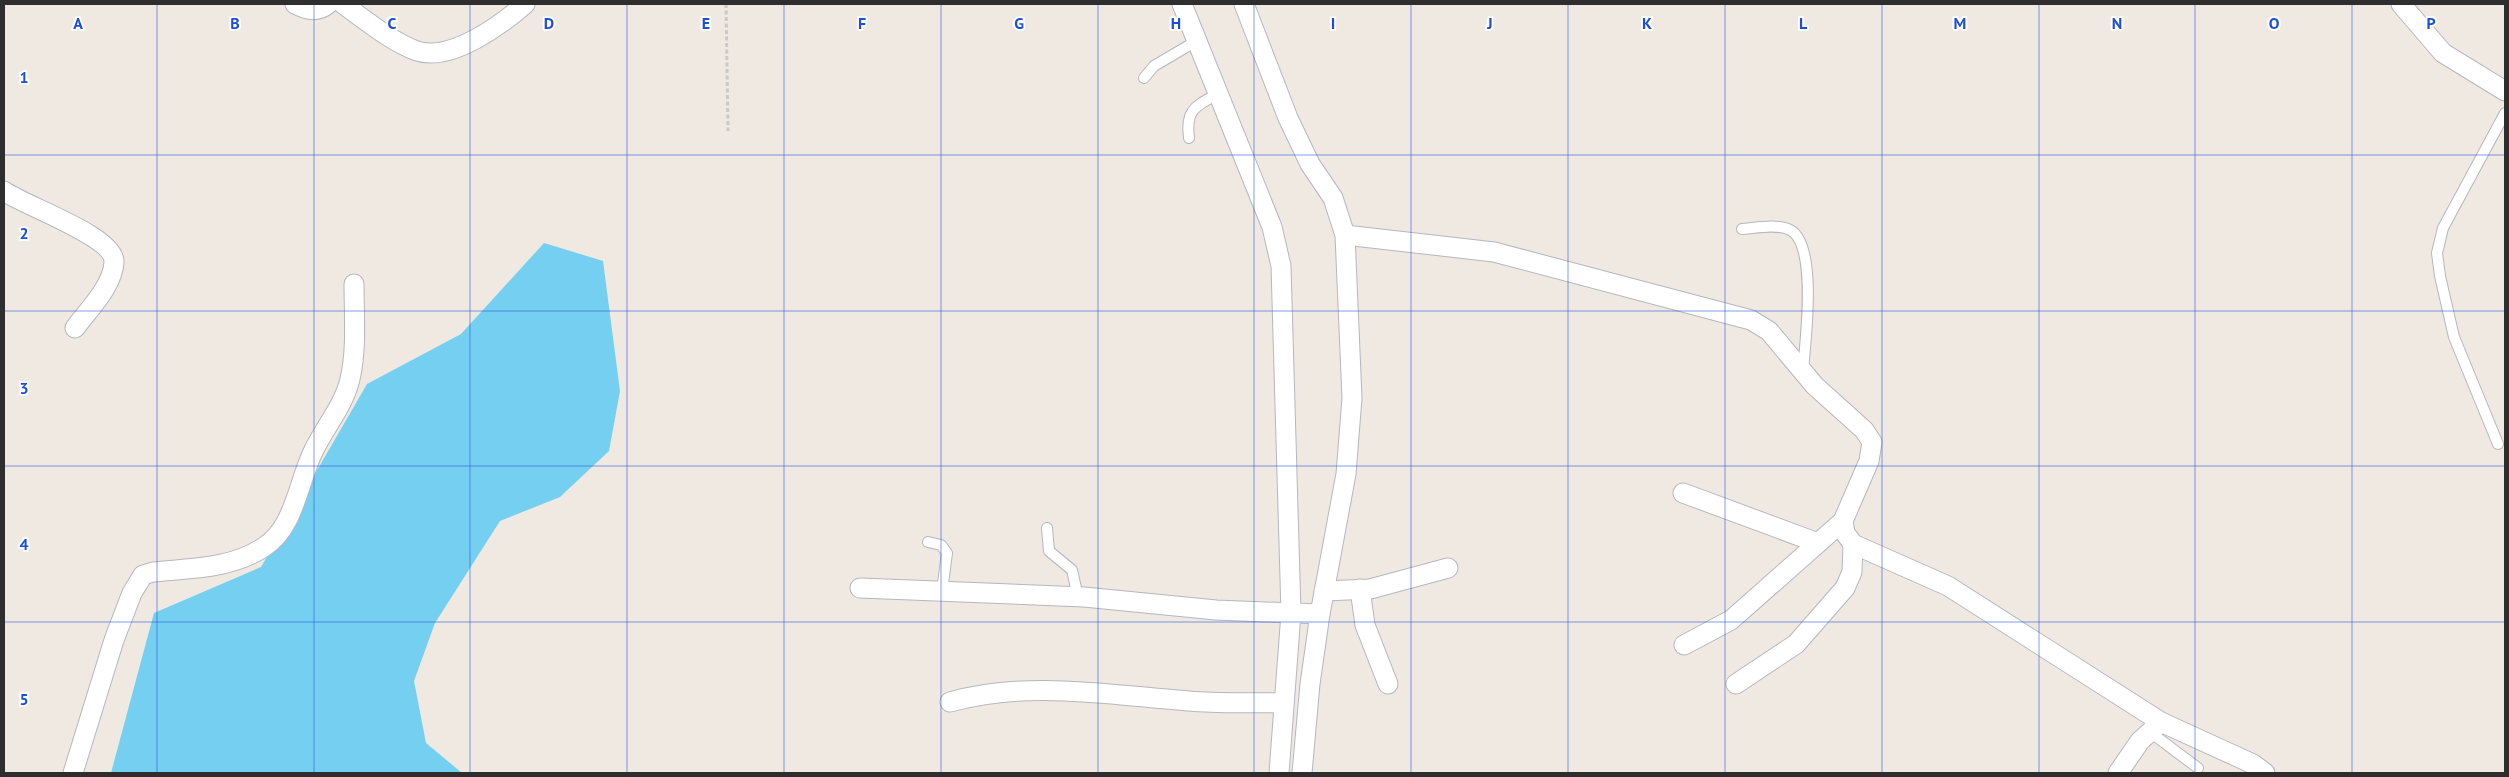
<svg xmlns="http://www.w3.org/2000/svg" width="2509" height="777" viewBox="0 0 2509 777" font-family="'PT Sans',sans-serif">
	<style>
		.water { fill: #75cff0 }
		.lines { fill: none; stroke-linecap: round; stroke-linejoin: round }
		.service-casing { stroke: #b4b7c1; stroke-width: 12 }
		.minor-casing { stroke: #b4b7c1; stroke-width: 21 }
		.path { stroke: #c9c9c9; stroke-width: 3; stroke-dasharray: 4 2.5; stroke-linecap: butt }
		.service { stroke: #fff; stroke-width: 10 }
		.minor { stroke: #fff; stroke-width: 19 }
		.grid { fill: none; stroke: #1d4ed8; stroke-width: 1; stroke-opacity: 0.55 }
		.grid-label { font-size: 16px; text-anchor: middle; font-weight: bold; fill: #1d4ed8; stroke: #fff; stroke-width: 4; stroke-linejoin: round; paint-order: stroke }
	</style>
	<rect width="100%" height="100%" fill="#efe9e1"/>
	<polygon class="water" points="544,243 603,261 620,391 609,451 560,497 500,521 435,623 414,681 426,743 462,773 111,773 154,613 261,567 367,384 461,334"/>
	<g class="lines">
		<g class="service-casing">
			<g id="service">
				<polyline points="1144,78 1154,66 1198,40"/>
				<path d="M1189,138C1185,109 1196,106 1219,93"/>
				<path d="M1742,229C1756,228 1775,224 1788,229C1819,240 1805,344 1803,370"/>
				<polyline points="2498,444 2454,337 2440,276 2437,253 2443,228 2505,113"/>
				<polyline points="1047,528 1049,551 1072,570 1078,597"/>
				<polyline points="928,542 941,545 947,553 942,591"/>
				<polyline points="2150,732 2198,768"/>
			</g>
		</g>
		<g class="minor-casing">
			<g id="minor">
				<path d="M295,4C307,10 317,13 328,4"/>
				<path d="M343,4C364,19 393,43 417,51C451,62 501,25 525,4"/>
				<polyline points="1182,4 1272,227 1281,266 1291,613 1279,773"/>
				<polyline points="1244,4 1288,118 1310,164 1333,198 1345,235 1352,398 1346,474 1320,614 1310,684 1302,773"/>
				<polyline points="2401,4 2443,53 2505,91"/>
				<path d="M4,191C24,206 115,236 114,262C113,286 88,310 75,328"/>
				<polyline points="1345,235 1494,252 1751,320 1769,331 1815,386 1864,430 1872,442 1869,461 1843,521 1845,533 1853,544 1948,586 2161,722 2253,764 2265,773"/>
				<polyline points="1683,493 1818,543"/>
				<polyline points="860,588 1084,597 1216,610 1320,614"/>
				<polyline points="1360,589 1365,625 1388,684"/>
				<polyline points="1324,591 1370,589 1448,568"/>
				<polyline points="1684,645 1731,620 1843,521"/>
				<polyline points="1736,684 1796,644 1845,588 1852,572 1853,544"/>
				<path d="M950,702C1028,680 1109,695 1189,701C1220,704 1252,702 1284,703"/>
				<path d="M73,773L114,640L132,593L143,575L153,572C191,568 231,569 264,547C294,528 298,484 312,454C323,429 344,406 350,379C357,349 354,315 354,284"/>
				<polyline points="2118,773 2140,741 2161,722"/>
			</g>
		</g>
		<polyline class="path" points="726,4 728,131"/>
		<use href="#service" class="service"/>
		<use href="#minor" class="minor"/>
	</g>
	<path class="grid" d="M157,4V773M314,4V773M470,4V773M627,4V773M784,4V773M941,4V773M1098,4V773M1254,4V773M1411,4V773M1568,4V773M1725,4V773M1882,4V773M2039,4V773M2195,4V773M2352,4V773M4,155H2505M4,311H2505M4,466H2505M4,622H2505"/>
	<g class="grid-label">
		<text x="78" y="29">A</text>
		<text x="235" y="29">B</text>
		<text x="392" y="29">C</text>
		<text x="549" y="29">D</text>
		<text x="706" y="29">E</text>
		<text x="862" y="29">F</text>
		<text x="1019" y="29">G</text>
		<text x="1176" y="29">H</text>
		<text x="1333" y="29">I</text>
		<text x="1490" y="29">J</text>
		<text x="1647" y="29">K</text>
		<text x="1803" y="29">L</text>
		<text x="1960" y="29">M</text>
		<text x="2117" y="29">N</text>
		<text x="2274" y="29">O</text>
		<text x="2431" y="29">P</text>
		<text x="24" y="83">1</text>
		<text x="24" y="239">2</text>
		<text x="24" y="394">3</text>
		<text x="24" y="550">4</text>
		<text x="24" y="705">5</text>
	</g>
	<rect width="2509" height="777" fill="none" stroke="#2e2e2e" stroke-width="10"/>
</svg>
